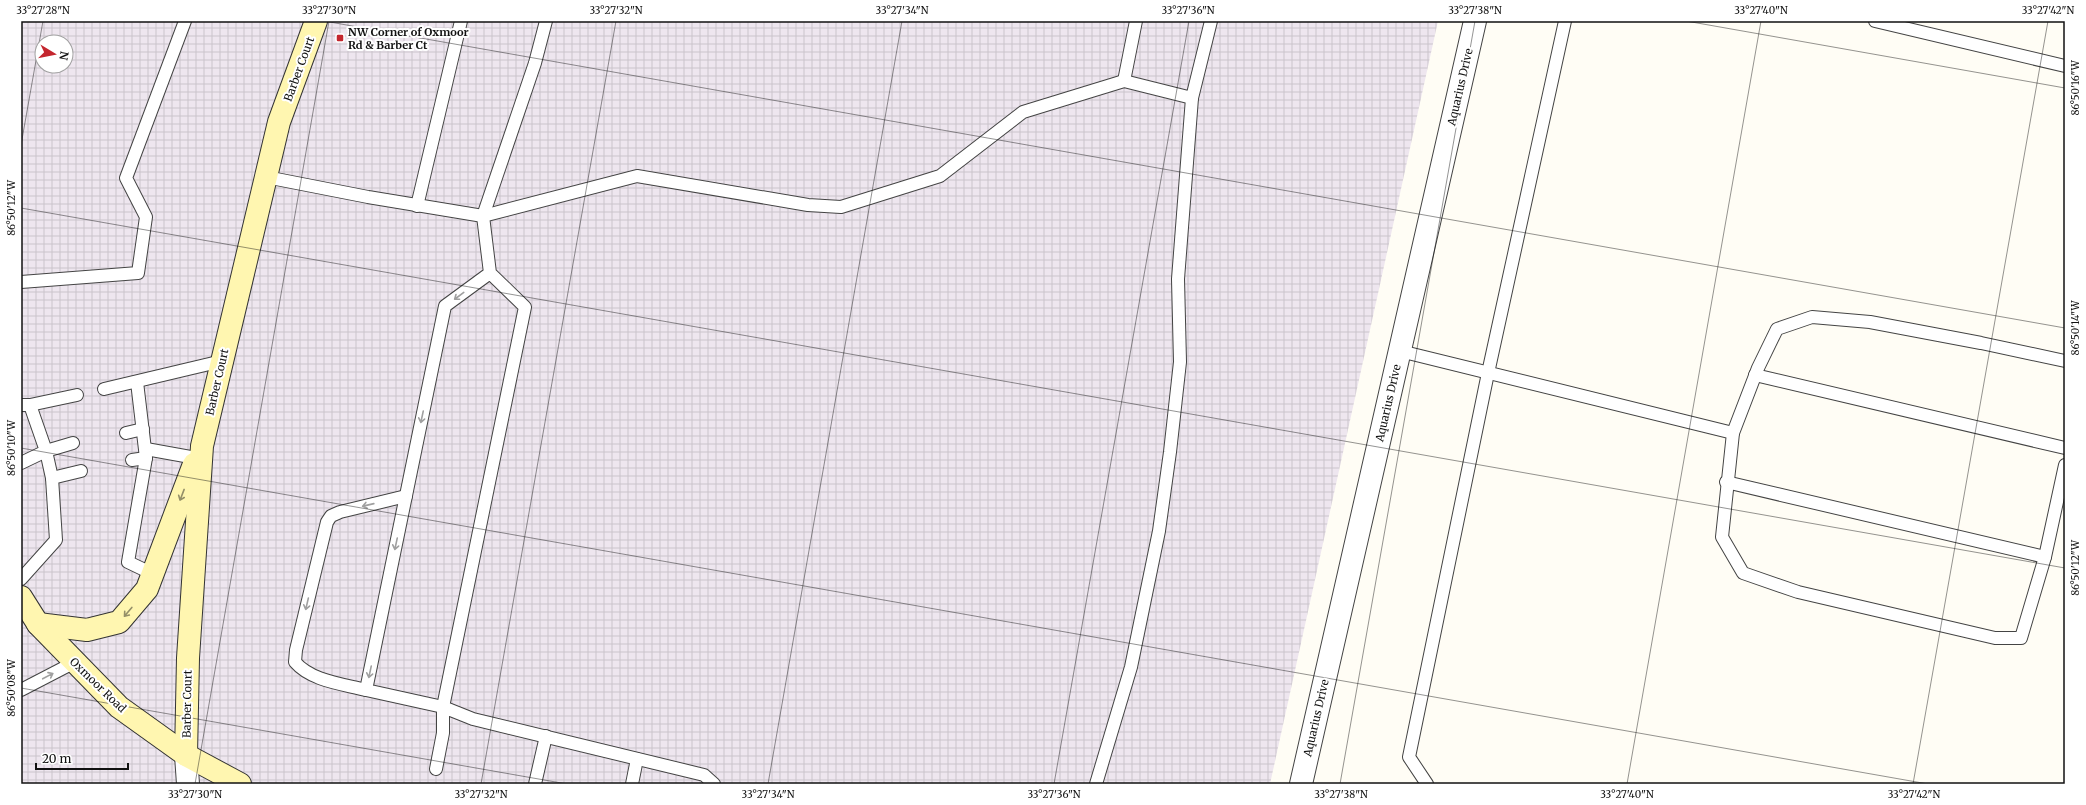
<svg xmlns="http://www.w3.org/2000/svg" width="2086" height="805" viewBox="0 0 2086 805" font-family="Merriweather,serif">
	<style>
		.industrial { fill: url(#industrial-grid); fill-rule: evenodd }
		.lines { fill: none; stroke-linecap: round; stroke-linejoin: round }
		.service-casing { stroke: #444; stroke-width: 14 }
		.minor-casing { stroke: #444; stroke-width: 24 }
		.tertiary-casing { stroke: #444; stroke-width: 24 }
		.secondary-casing { stroke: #333; stroke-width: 24 }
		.service { stroke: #fff; stroke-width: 12 }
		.minor { stroke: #fff; stroke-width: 22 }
		.tertiary { stroke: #fff; stroke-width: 22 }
		.secondary { stroke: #fff6b0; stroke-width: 22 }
		.oneway { stroke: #a0a0a0 }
		.oneway2 { stroke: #948f68 }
		.ticks { fill: none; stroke: #111; stroke-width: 1; stroke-opacity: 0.45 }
		.poi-dot { fill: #c4262e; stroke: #fff; stroke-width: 1.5 }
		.labels { text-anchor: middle; stroke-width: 4; stroke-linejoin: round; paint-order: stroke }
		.poi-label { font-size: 11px; font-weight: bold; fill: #111; stroke: #fff; text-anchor: start }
		.street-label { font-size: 11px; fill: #111; stroke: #fff }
		.neatline { fill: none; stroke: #111; stroke-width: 1.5 }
		.ticks-label { font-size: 10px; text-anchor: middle; fill: #111 }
	</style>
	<defs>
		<pattern id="industrial-grid" width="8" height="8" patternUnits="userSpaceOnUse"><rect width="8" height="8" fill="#eee6ef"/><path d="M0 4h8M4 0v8" fill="none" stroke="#cbc4cc"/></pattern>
	</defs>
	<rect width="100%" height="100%" fill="#fffdf5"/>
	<path class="industrial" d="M21,21H1438L1270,784H21ZM42,42H66V66H42Z"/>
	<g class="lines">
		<g class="service-casing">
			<g id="service">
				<polyline points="1875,21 2065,66"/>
				<polyline points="1124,81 1136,21"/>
				<polyline points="266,177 368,197 483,216 535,63 546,21"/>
				<polyline points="417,206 461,21"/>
				<polyline points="490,273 445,306 366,690 443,707 525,307 490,273 483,216 637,176 808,205 841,207 940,176 1023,112 1124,81 1192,98 1211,21"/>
				<polyline points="21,282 138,273 146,217 126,178 185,21"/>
				<polyline points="1400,351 1733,433"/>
				<polyline points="2065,361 1981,343 1870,322 1812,317 1777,329 1758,368 1733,433 1722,537 1743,573 1798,592 1995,638 2021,638 2045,557 2065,465"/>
				<polyline points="1755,375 2065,448"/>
				<polyline points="137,382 146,458 128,562 153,574"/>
				<polyline points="104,389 222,361"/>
				<polyline points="21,405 30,405 77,395"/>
				<polyline points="126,433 143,429"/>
				<polyline points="146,449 196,458"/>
				<polyline points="132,460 146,458"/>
				<polyline points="21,463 46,451 30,405"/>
				<polyline points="52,478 81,471"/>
				<polyline points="1726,482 2045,557"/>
				<polyline points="21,579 56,540 52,478 46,451 73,443"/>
				<polyline points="21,690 75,662"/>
				<path d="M366,690C343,684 311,681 295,662L296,650L327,522L331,516L340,512L406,496"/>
				<polyline points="436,769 443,733 443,707 473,719 704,775 714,784"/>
				<polyline points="535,784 546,736"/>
				<polyline points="632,784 637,759"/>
				<polyline points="1096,784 1131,667 1159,531 1170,452 1180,362 1178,279 1192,98"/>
				<polyline points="1427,784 1409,757 1488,373 1565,21"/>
			</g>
		</g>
		<g class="minor-casing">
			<polyline id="minor" points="1301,784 1475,21"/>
		</g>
		<g class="tertiary-casing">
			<polyline id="tertiary" points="186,755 188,784"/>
		</g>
		<g class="secondary-casing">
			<g id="secondary">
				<polyline points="21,597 38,624 119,707 186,755 240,784"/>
				<polyline points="38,624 87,630 119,622 147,589 194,464"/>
				<polyline points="186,755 188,658 202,446 279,122 316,21"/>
			</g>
		</g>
		<use href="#service" class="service"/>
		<use href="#minor" class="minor"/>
		<use href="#tertiary" class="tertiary"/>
		<use href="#secondary" class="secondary"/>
	</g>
	<defs><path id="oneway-shaft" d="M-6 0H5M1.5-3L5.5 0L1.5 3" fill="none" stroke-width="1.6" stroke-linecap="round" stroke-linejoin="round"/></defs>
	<g class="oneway">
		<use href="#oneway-shaft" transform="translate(459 296) rotate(143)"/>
		<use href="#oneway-shaft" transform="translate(422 417) rotate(102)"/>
		<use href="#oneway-shaft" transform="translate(368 505) rotate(167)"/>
		<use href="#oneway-shaft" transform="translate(396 544) rotate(102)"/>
		<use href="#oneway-shaft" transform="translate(307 604) rotate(103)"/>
		<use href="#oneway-shaft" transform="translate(370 672) rotate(102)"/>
		<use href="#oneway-shaft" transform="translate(48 676) rotate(-28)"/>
	</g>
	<g class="oneway2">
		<use href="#oneway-shaft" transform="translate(182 495) rotate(111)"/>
		<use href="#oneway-shaft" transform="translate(128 612) rotate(130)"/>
	</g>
	<path class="ticks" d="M324,21L2065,328M1686,21L2065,88M21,145L43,21M21,208L2065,568M21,448L1928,784M21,688L567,784M195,784L329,21M481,784L616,21M768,784L902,21M1054,784L1189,21M1340,784L1475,21M1627,784L1761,21M1913,784L2048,21"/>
	<rect class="poi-dot" x="336" y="34" width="8" height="8" rx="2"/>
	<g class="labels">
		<g class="poi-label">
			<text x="348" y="36">NW Corner of Oxmoor<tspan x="348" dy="13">Rd &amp; Barber Ct</tspan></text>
		</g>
		<g class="street-label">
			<text transform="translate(299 69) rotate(-70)" y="4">Barber Court</text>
			<text transform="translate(1460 87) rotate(-77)" y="4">Aquarius Drive</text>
			<text transform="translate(217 382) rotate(-77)" y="4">Barber Court</text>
			<text transform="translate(1388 403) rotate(-77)" y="4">Aquarius Drive</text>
			<text transform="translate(98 685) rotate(44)" y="4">Oxmoor Road</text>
			<text transform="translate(187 704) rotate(-89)" y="4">Barber Court</text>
			<text transform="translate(1316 718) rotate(-77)" y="4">Aquarius Drive</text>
		</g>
	</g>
	<rect width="2086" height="805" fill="none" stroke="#ffffff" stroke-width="44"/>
	<g transform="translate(54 54) rotate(100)"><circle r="19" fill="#ffffff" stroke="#a0a0a0"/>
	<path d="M0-3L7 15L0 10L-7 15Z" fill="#c4262e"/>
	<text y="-6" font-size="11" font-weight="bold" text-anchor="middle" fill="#111111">N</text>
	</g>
	<path d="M36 763v6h92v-6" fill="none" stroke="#111111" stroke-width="2"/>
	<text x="42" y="763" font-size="12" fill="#111111" stroke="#ffffff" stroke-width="3" paint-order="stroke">20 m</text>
	<rect x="22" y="22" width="2042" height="761" class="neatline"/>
	<g class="ticks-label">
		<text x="43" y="14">33°27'28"N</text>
		<text x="329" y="14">33°27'30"N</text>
		<text x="616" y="14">33°27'32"N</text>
		<text x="902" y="14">33°27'34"N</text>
		<text x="1188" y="14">33°27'36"N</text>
		<text x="1475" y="14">33°27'38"N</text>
		<text x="1761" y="14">33°27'40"N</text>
		<text x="2048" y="14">33°27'42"N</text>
		<text transform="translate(2075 88) rotate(-90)" y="4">86°50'16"W</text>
		<text transform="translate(11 208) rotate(-90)" y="4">86°50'12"W</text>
		<text transform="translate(2075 328) rotate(-90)" y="4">86°50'14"W</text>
		<text transform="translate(11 448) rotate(-90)" y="4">86°50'10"W</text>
		<text transform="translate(2075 568) rotate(-90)" y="4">86°50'12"W</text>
		<text transform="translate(11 688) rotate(-90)" y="4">86°50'08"W</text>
		<text x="195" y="798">33°27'30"N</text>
		<text x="481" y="798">33°27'32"N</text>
		<text x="768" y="798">33°27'34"N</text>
		<text x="1054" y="798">33°27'36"N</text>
		<text x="1341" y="798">33°27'38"N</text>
		<text x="1627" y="798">33°27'40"N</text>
		<text x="1914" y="798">33°27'42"N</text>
	</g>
</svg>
